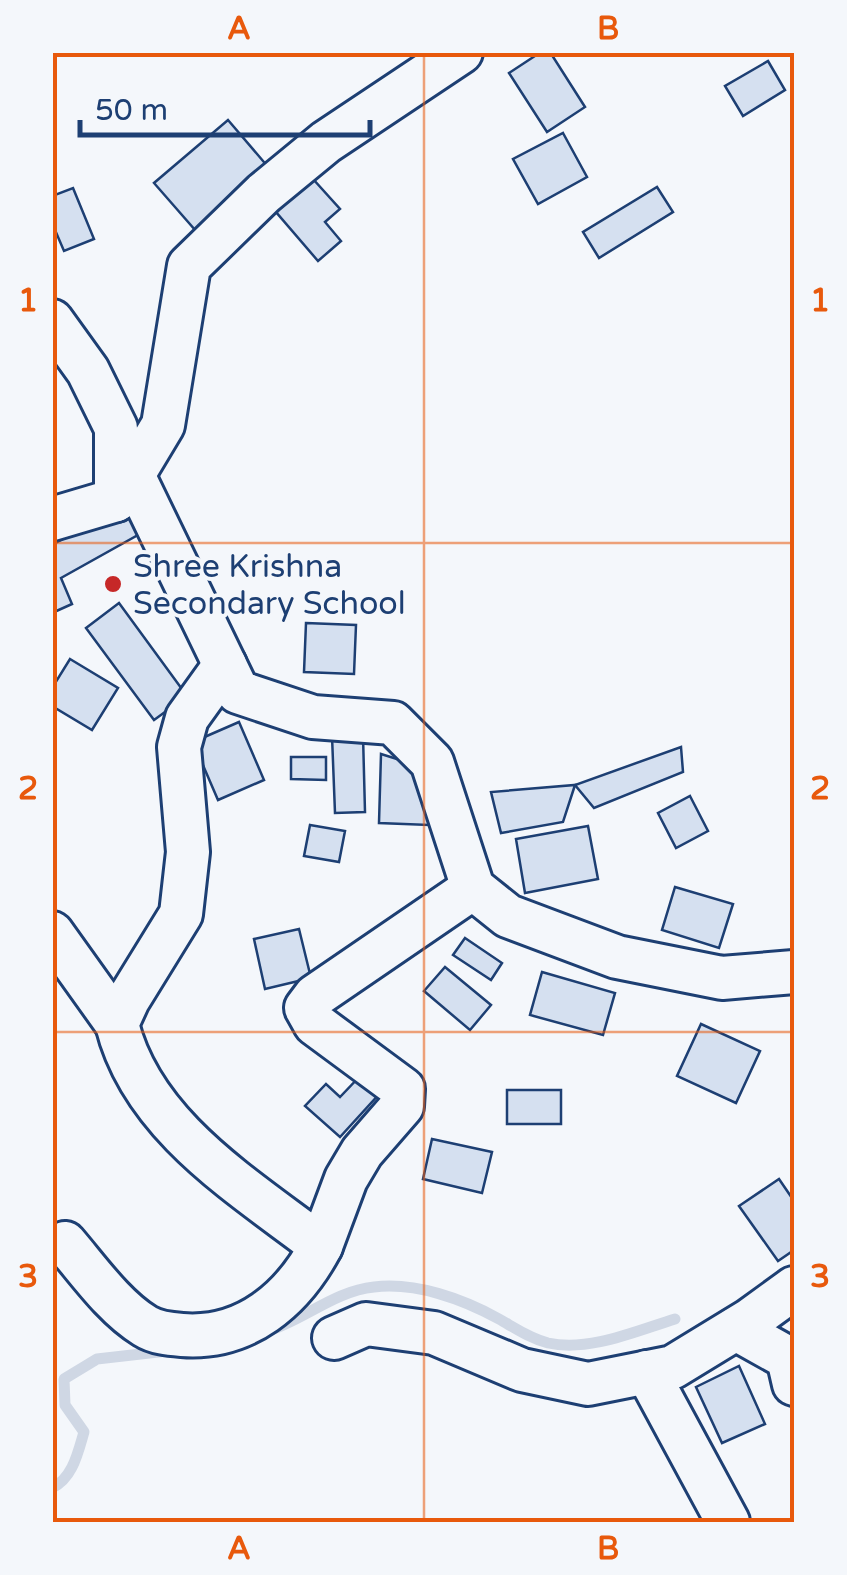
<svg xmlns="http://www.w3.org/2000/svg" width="847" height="1575" viewBox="0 0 847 1575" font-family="'Varela Round',sans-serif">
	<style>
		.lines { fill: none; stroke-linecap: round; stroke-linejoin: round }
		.stream { stroke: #cfd7e4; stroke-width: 11 }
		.building { fill: #d5e0f0; stroke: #1d3f73; stroke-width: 2.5 }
		.minor-casing { stroke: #1d3f73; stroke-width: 48 }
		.minor { stroke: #f4f7fb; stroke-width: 42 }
		.grid { fill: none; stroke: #e8590c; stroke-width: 2.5; stroke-opacity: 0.55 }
		.poi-dot { fill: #c62828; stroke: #f4f7fb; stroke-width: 4 }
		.labels { text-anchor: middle; stroke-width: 8; stroke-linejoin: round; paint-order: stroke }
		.poi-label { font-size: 32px; fill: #1d3f73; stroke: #f4f7fb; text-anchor: start }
		.neatline { fill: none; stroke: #e8590c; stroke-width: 4 }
		.grid-label { font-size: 32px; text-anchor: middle; font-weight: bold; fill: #e8590c }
	</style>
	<rect width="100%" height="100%" fill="#f4f7fb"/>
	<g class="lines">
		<g class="stream">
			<path d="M268,1331C305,1319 335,1291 374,1287C416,1282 463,1299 499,1319C515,1328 529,1338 548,1343C589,1352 636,1331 675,1319"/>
			<path d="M52,1488C73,1478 78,1452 84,1432L65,1405L64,1379L97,1359L167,1351"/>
		</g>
	</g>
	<g class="building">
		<polygon points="541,52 550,52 585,107 547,132 509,73"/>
		<polygon points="768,61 785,90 743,116 725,86"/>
		<polygon points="228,120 269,168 196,231 154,183"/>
		<polygon points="563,133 587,177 538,204 513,159"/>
		<polygon points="313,179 340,209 325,222 341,241 318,261 276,212"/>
		<polygon points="657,187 673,212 599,258 583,232"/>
		<polygon points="73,188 94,239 64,251 52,223 52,196"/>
		<polygon points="129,503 145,531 61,578 72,604 52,613 52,545"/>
		<polygon points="119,603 187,696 154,720 86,628"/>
		<polygon points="306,623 356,625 354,674 304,672"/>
		<polygon points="70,659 118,688 92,730 52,706 52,688"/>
		<polygon points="239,722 264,780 218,800 193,742"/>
		<polygon points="363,735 365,812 335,813 332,736"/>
		<polygon points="681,747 683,772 594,808 575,785"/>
		<polygon points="381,754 416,765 429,825 379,823"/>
		<polygon points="291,757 326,757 326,780 291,779"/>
		<polygon points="575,785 563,822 501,833 491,792"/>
		<polygon points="690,796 708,831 676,848 658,813"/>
		<polygon points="310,825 345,831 339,862 304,856"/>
		<polygon points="588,826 598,879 525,893 516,839"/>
		<polygon points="675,887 733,904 719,948 662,930"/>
		<polygon points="299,929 311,978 265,989 254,939"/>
		<polygon points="465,938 502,963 491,980 453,955"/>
		<polygon points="445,967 491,1005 470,1030 424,991"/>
		<polygon points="542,972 615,993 603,1035 530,1015"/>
		<polygon points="701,1024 760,1051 736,1103 677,1076"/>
		<polygon points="362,1074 381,1092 340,1137 305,1106 326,1084 340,1097"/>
		<rect x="507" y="1090" width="54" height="34"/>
		<polygon points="432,1139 492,1152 482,1193 423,1179"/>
		<polygon points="779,1179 794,1201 794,1250 778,1261 739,1206"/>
		<polygon points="739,1366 765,1424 722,1443 696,1387"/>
	</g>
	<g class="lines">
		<g class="minor-casing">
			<g id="minor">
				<polyline points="52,321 88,371 116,428 116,500"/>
				<polyline points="133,475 163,425 189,266 264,193 326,142 461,52"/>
				<polyline points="52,519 116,500 133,475 238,692 313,717 393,723 432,762 473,888 508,916 617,957 722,978 794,972"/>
				<path d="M225,665L187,718L179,747L188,852L181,914L128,1000L117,1024C142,1126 243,1186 321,1246L346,1179L362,1152L402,1106L403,1089L315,1024L306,1008L315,996L473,888"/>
				<polyline points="52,933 117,1024"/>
				<path d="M65,1243C89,1271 114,1307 145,1326C156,1333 169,1334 182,1335C246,1340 293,1299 321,1246"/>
				<polyline points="736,1329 788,1358 794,1384"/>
				<polyline points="334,1338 366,1324 434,1333 522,1370 588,1384 673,1367 750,1320 794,1288"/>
				<polyline points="647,1372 728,1522"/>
			</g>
		</g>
		<use href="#minor" class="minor"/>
	</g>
	<path class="grid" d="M424,52V1522M52,543H794M52,1032H794"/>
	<circle class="poi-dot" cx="113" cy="584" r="10"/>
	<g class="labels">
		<g class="poi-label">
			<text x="133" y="577">Shree Krishna<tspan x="133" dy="37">Secondary School</tspan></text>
		</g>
	</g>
	<rect width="847" height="1575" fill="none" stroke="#f4f7fb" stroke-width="110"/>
	<path d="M80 120v15h290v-15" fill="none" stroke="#1d3f73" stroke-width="5"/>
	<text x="95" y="120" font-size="30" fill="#1d3f73" stroke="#f4f7fb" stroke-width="8" paint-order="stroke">50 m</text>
	<rect x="55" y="55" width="737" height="1465" class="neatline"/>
	<g class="grid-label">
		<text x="239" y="39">A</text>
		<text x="608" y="39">B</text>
		<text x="28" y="311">1</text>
		<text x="820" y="311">1</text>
		<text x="28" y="799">2</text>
		<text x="820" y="799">2</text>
		<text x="28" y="1287">3</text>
		<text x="820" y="1287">3</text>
		<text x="239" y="1559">A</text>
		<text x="608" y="1559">B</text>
	</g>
</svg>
